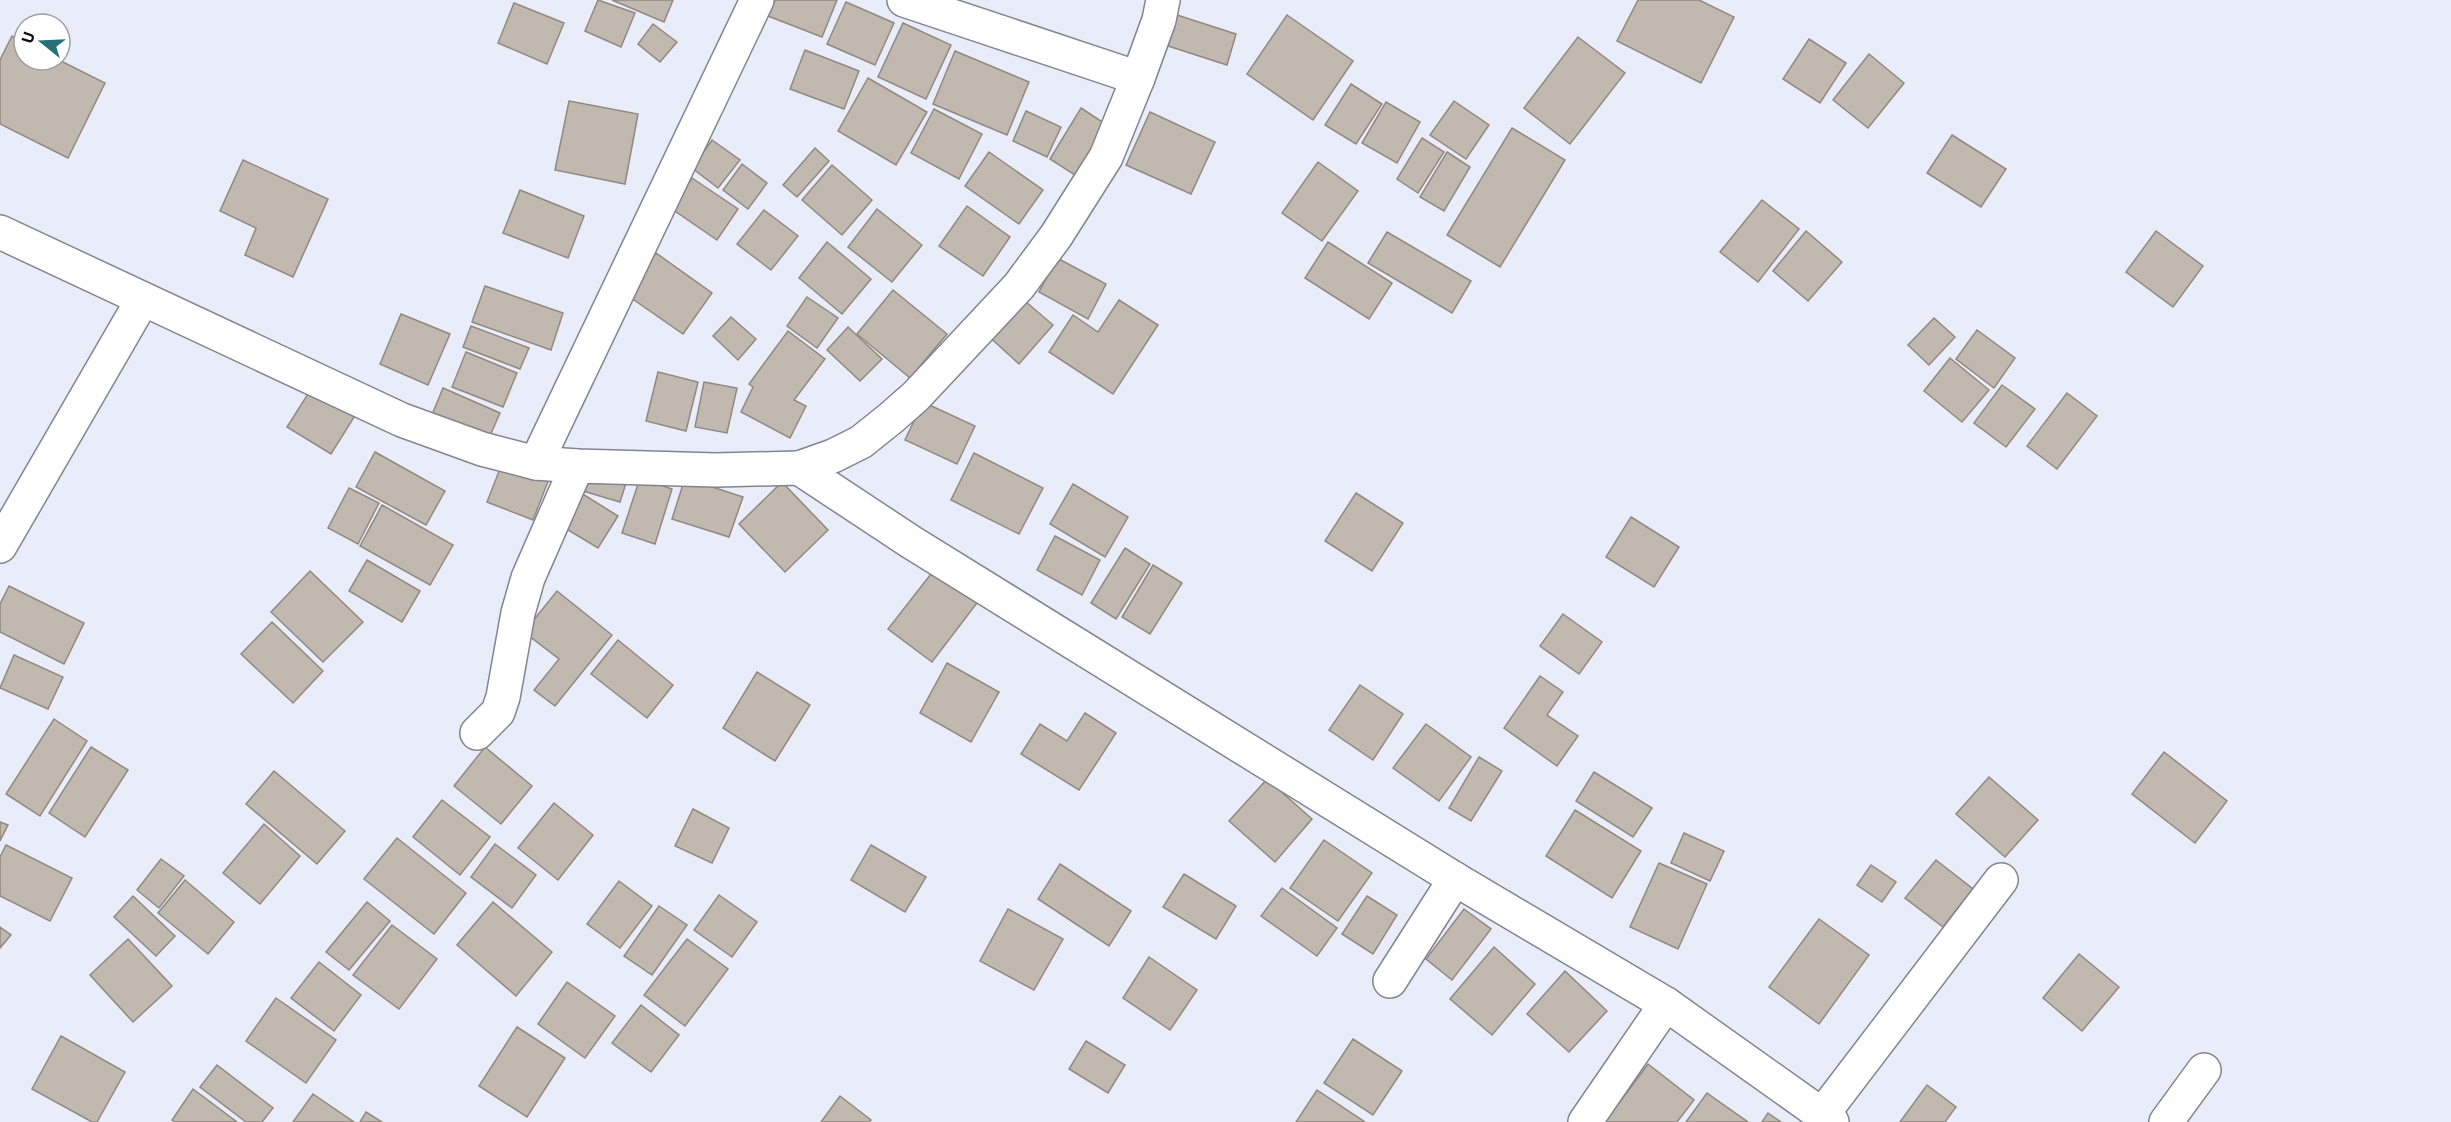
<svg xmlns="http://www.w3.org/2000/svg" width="2451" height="1122" viewBox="0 0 2451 1122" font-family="'IBM Plex Sans',sans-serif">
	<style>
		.building { fill: #c1b9af; stroke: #918980; stroke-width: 1.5 }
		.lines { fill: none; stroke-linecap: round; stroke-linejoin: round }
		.minor-casing { stroke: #81858f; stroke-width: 36 }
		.minor { stroke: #fff; stroke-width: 33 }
	</style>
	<rect width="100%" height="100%" fill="#e9edf9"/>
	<g class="building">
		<polygon points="598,0 635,13 621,47 585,31"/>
		<polygon points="612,0 673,0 664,22"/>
		<polygon points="775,0 837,0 822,37 768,16"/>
		<polygon points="1638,0 1699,0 1734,17 1701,83 1617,41"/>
		<polygon points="846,2 894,23 875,65 827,44"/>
		<polygon points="514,3 564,23 547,64 498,43"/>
		<polygon points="1177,15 1236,34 1227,65 1168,46"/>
		<polygon points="1287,15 1353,61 1313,120 1247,74"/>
		<polygon points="903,23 951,45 926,99 878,77"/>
		<polygon points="653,24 677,42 660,62 638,44"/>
		<polygon points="12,36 24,42 24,60 59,60 105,83 68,158 0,124 0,60"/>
		<polygon points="1578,37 1625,73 1570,144 1524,108"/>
		<polygon points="1809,39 1846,63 1820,103 1783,79"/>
		<polygon points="805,50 859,71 844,109 790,89"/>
		<polygon points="955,51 1029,82 1007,135 933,104"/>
		<polygon points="1869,54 1904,83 1868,128 1833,100"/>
		<polygon points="868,78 927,112 896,165 838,131"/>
		<polygon points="1351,84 1382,104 1356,144 1325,125"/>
		<polygon points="569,101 638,114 625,184 555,170"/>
		<polygon points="1454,101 1489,125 1466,159 1430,135"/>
		<polygon points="1386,102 1420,122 1397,163 1362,143"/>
		<polygon points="1081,108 1110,127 1078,177 1050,159"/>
		<polygon points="934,109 982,134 959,179 911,153"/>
		<polygon points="1026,111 1061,127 1047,157 1013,141"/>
		<polygon points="1150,112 1215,142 1191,194 1126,165"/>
		<polygon points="1512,128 1565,160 1500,267 1447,235"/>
		<polygon points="1952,135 2006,169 1981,207 1927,173"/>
		<polygon points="1422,138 1444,152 1418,193 1397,179"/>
		<polygon points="712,140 740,160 718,188 692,168"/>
		<polygon points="815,148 829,161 797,197 783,185"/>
		<polygon points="989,152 1043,190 1019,224 965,186"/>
		<polygon points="1447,152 1470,167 1444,211 1420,197"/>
		<polygon points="243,160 328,199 293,277 245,255 256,228 220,211"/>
		<polygon points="1318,162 1358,191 1322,241 1282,213"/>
		<polygon points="742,164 767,183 748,209 723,190"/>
		<polygon points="832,165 872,200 842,235 802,200"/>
		<polygon points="692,178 738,209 717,240 672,209"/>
		<polygon points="520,190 584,216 568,258 503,233"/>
		<polygon points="1762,200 1799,229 1758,282 1720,252"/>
		<polygon points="967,206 1010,237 983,276 939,246"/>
		<polygon points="877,209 922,245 892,282 848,247"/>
		<polygon points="764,210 798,236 771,270 737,244"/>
		<polygon points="1806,231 1842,262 1808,301 1773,271"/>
		<polygon points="2156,231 2203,266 2173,307 2126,272"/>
		<polygon points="1387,232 1471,281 1452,313 1368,263"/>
		<polygon points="827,242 871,279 842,314 799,278"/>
		<polygon points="1328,242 1392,283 1369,319 1305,278"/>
		<polygon points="656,253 712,293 683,334 627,295"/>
		<polygon points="1057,258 1106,284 1088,319 1039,292"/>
		<polygon points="485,286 563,313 551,350 472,322"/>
		<polygon points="893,290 947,334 910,378 857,334"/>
		<polygon points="1018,295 1053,325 1019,364 985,333"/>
		<polygon points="807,297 838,318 817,348 787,326"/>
		<polygon points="1119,300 1158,325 1113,394 1049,352 1073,315 1098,332"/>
		<polygon points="401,314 450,334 428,385 380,364"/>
		<polygon points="731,317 756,339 738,360 713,336"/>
		<polygon points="1934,318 1955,337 1929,365 1908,345"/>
		<polygon points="471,326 529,348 520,369 463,347"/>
		<polygon points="848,327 882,359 860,381 827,350"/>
		<polygon points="1977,330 2015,358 1994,388 1956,359"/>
		<polygon points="788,331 825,359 794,400 806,406 790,438 741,412 753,387 749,384"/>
		<polygon points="466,352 517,373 503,407 452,387"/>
		<polygon points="1950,358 1989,390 1962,422 1924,391"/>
		<polygon points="658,372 698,382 686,431 646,421"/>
		<polygon points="704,382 737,388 727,433 695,427"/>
		<polygon points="2002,385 2035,409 2006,447 1974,423"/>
		<polygon points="313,386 356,414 331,454 287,427"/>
		<polygon points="443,388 500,413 486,445 429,422"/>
		<polygon points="2067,393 2097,416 2057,469 2027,446"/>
		<polygon points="923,402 975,426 957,464 905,440"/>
		<polygon points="375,452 445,491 426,525 356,487"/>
		<polygon points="974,453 1043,488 1019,534 951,500"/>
		<polygon points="503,461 549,479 533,520 487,502"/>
		<polygon points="589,472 626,483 620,502 583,491"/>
		<polygon points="640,478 672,489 655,544 622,533"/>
		<polygon points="685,478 743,497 729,537 672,519"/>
		<polygon points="782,482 828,530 785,572 739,524"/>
		<polygon points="1073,484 1128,517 1105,557 1050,524"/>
		<polygon points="349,488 379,503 358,544 328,528"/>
		<polygon points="573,488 618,516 598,548 553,521"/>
		<polygon points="1356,493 1403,523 1372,571 1325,541"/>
		<polygon points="382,505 453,545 430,585 360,546"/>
		<polygon points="1631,517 1679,547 1654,587 1606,557"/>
		<polygon points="1055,536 1100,560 1082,595 1037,570"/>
		<polygon points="1125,548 1150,564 1116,619 1091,603"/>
		<polygon points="367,560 420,591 402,622 349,591"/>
		<polygon points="1153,565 1182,583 1150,634 1122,617"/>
		<polygon points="934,570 977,603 932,662 888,629"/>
		<polygon points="310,571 363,622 323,662 271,612"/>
		<polygon points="9,586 84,623 64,664 0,632 0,604"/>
		<polygon points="557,591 612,635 555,706 534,690 559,659 524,632"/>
		<polygon points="1563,614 1602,642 1579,674 1540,646"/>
		<polygon points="272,622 323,671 293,703 241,654"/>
		<polygon points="618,640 673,685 647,718 591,674"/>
		<polygon points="14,655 63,677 48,709 0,688"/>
		<polygon points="947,663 999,692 971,742 920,713"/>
		<polygon points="757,672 810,705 775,761 723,728"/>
		<polygon points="1540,676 1563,692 1547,715 1578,736 1557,766 1504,728"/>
		<polygon points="1360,685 1403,714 1373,760 1329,730"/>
		<polygon points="1085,713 1116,733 1079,790 1021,754 1040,724 1067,741"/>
		<polygon points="54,719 87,741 40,816 6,794"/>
		<polygon points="1426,724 1471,757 1439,801 1393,768"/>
		<polygon points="91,747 128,770 85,837 49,813"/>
		<polygon points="485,747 532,786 501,824 454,786"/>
		<polygon points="2164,752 2227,801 2195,843 2132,794"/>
		<polygon points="1479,757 1502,771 1471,821 1449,808"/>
		<polygon points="274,771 345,831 317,864 246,804"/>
		<polygon points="1594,772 1652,808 1633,837 1576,801"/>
		<polygon points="1989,777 2038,820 2005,857 1956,814"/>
		<polygon points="1267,779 1312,819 1275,862 1229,821"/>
		<polygon points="442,800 490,837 460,875 413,837"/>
		<polygon points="554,803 593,835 558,880 518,848"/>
		<polygon points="693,809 729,828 712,863 675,846"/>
		<polygon points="1575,810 1641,851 1612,898 1546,856"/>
		<polygon points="0,822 8,825 0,841"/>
		<polygon points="264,824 300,856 260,904 223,873"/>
		<polygon points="1684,833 1724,851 1710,881 1671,863"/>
		<polygon points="397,838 466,893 434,934 364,879"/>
		<polygon points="1324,840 1372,873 1338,921 1290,888"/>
		<polygon points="495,844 536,875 512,908 471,877"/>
		<polygon points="6,845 72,878 50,921 0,896 0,857"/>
		<polygon points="871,845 926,877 905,912 851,880"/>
		<polygon points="161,859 184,876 159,908 137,890"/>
		<polygon points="1936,860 1973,889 1943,927 1905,898"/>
		<polygon points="1659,863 1707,884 1678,949 1630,927"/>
		<polygon points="1060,864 1131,911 1109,946 1038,899"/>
		<polygon points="1871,865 1896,882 1882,902 1857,885"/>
		<polygon points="1184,874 1236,906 1216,939 1163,907"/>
		<polygon points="185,880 234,922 208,954 158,913"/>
		<polygon points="619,881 652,906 620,948 587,924"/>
		<polygon points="1282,888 1337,928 1317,956 1261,916"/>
		<polygon points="719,895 757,922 732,957 694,930"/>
		<polygon points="133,896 175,936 156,956 114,917"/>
		<polygon points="1367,896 1397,915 1373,954 1342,934"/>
		<polygon points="367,902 390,921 349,970 326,952"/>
		<polygon points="493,902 552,952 516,996 457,945"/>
		<polygon points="659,906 687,925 652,975 624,956"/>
		<polygon points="1008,909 1063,939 1034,990 980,961"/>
		<polygon points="1464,909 1491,929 1452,980 1426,959"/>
		<polygon points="1819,919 1869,955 1819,1024 1769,987"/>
		<polygon points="392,925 437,959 399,1009 353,975"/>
		<polygon points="0,927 11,935 0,948"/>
		<polygon points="128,939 172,986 133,1022 90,975"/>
		<polygon points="687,939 728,969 685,1026 644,995"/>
		<polygon points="1494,947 1535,984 1492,1035 1450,999"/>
		<polygon points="2079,954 2119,987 2082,1031 2043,998"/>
		<polygon points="1149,957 1197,990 1170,1030 1123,998"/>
		<polygon points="319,962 361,995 334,1031 291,998"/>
		<polygon points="1565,971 1607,1011 1569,1052 1527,1014"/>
		<polygon points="567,982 615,1016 585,1058 538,1024"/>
		<polygon points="276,998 336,1040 306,1083 246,1041"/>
		<polygon points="641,1005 679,1035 651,1072 612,1043"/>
		<polygon points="517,1027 565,1058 527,1117 479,1086"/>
		<polygon points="61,1036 125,1072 97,1122 92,1122 32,1089"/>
		<polygon points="1353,1039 1402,1071 1373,1115 1324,1083"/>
		<polygon points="1086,1041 1125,1065 1108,1093 1069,1069"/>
		<polygon points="1648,1064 1694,1100 1677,1122 1605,1122"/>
		<polygon points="217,1065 273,1108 262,1122 246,1122 200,1087"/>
		<polygon points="1927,1085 1956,1107 1945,1122 1900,1122"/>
		<polygon points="193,1089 237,1122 175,1122 172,1120"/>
		<polygon points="1317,1090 1365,1122 1296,1122"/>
		<polygon points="1707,1093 1748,1122 1686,1122"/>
		<polygon points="313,1094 354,1122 293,1122"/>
		<polygon points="840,1096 871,1120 869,1122 821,1122"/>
		<polygon points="366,1112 382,1122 360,1122"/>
		<polygon points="1768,1113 1781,1122 1762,1122"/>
	</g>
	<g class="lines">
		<g class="minor-casing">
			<g id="minor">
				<polyline points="904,0 1138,78"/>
				<polyline points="0,232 402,420 482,449 536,463 577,466 716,470 799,468 911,542 1455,879 1666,1004 1832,1122"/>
				<polyline points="536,463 757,0"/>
				<polyline points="799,468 833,456 861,442 891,418 916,396 1019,286 1056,236 1106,157 1138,78 1159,20 1163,0"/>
				<polyline points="0,546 143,299"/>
				<polyline points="477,733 498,712 503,697 518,613 528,578 577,466"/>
				<polyline points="1390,981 1455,879"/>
				<polyline points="1822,1115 2001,880"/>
				<polyline points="1585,1122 1666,1004"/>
				<polyline points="2166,1122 2204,1070"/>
			</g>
		</g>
		<use href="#minor" class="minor"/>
	</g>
	<g transform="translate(42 42) rotate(288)"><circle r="28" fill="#ffffff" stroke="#9f9fa1" stroke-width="1.5"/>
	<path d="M0-4.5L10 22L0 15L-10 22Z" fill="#277079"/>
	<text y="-9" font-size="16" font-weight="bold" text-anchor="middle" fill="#0f1014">U</text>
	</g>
</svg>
